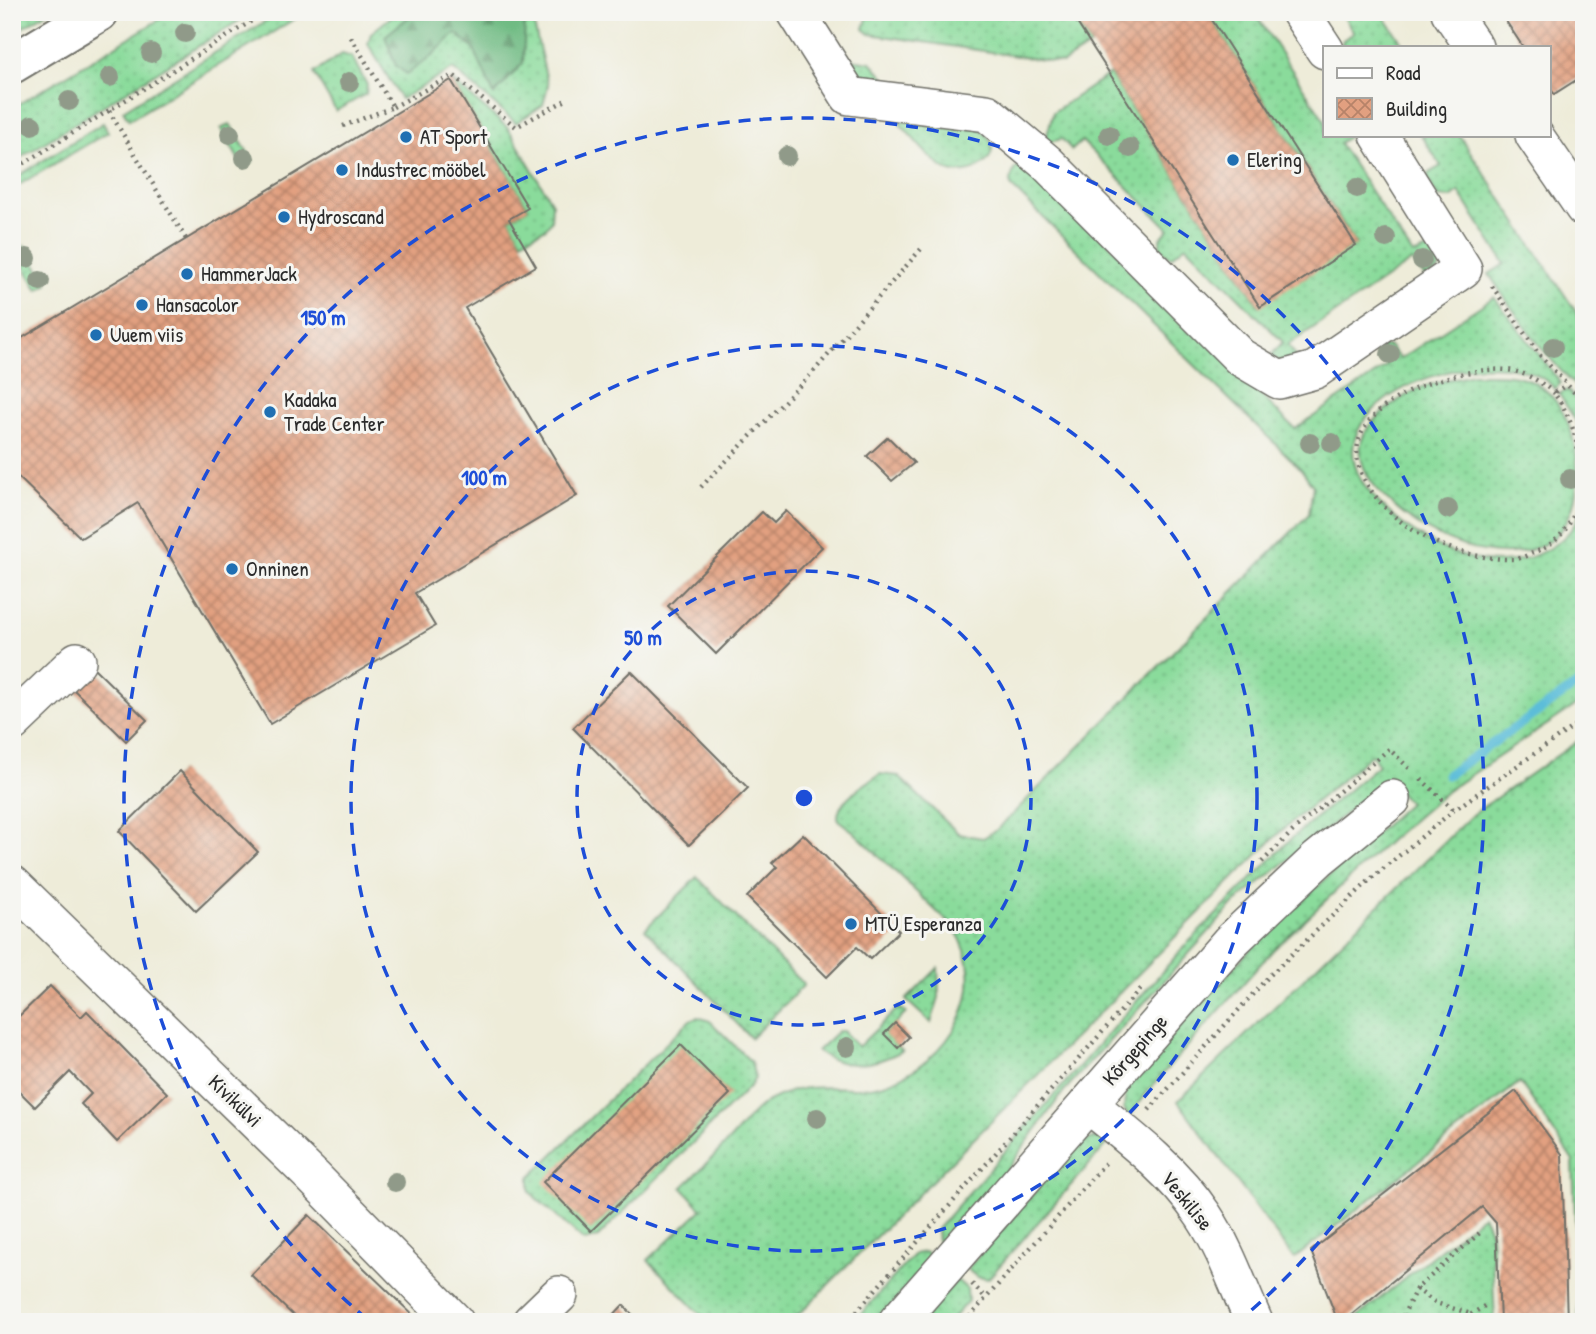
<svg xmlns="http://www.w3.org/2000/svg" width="1596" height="1334" viewBox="0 0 1596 1334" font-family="'Patrick Hand',sans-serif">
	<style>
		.grass { fill: url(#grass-dots); stroke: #5a8363; stroke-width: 2 }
		.forest { fill: url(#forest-firs); stroke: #4d7357; stroke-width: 2 }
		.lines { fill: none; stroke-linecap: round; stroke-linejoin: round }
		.stream { stroke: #5bbdd9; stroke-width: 9 }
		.building { fill: url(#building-cross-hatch) }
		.minor-casing { stroke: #6f6f68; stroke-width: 40 }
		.major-casing { stroke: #6f6f68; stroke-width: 42 }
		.path { stroke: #6f6f68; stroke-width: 4.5; stroke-dasharray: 2 5; stroke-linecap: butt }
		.minor { stroke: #fff; stroke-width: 37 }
		.major { stroke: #fff; stroke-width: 38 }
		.tree { fill: #909a89 }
		.ring { fill: none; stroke: #1d4ed8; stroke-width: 3.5; stroke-dasharray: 12 9 }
		.poi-dot { fill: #1f6fb2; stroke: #f6f6f2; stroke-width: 2.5 }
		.labels { text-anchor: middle; stroke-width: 6; stroke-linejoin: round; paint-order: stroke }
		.poi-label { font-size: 21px; fill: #2b2b2b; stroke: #f6f6f2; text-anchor: start }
		.street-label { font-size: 21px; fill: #2b2b2b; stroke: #f6f6f2 }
		.centre { fill: #1d4ed8; stroke: #f6f6f2; stroke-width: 3.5 }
		.ring-label { font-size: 21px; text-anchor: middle; font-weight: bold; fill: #1d4ed8; stroke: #f6f6f2; stroke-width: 6; stroke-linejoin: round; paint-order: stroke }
	</style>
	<defs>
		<pattern id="grass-dots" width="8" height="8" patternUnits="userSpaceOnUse" patternTransform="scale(1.75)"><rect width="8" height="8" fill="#8adb9b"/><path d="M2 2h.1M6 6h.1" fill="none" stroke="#77bc86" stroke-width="1.8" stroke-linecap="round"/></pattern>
		<pattern id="forest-firs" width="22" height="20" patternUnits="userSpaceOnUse" patternTransform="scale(1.75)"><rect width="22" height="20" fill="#6fbb83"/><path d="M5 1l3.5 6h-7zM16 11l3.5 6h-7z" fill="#5b986b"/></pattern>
		<pattern id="building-cross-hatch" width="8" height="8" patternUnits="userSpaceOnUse" patternTransform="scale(1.75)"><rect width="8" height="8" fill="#e2a080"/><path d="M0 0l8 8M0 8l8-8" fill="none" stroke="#b78369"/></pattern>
	</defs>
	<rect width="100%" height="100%" fill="#f6f6f2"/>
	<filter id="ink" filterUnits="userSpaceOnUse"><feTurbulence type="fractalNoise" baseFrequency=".0143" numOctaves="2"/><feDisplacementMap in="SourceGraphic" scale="14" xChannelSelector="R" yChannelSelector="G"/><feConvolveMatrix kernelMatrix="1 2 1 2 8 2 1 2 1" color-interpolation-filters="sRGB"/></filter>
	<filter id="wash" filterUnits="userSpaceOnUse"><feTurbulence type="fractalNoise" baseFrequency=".00686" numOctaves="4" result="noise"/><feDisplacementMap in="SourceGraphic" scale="28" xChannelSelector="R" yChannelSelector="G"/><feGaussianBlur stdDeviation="1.57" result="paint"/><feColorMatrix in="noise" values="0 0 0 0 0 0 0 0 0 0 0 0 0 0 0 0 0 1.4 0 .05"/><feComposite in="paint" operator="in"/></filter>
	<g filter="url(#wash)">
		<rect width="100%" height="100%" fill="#eeecd9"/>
		<g class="grass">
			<polygon points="12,12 48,12 12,34"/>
			<polygon points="172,12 253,12 12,163 12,108"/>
			<polygon points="280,12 306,12 129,120 123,110"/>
			<polygon points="397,12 531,12 548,85 543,105 516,123 453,69 401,99 368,44 371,33"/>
			<polygon points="869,12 908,12 912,18 920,12 1070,12 1091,45 1063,63 870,34 864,29"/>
			<polygon points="1207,12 1254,12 1325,121 1325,135 1351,135 1339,143 1413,255 1428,249 1439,255 1439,270 1425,277 1412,261 1288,345 1296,356 1292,368 1272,357 1273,353 1283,342 1186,245 1171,257 1160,249 1160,239 1169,229 1082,141 1072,150 1062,139 1045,143 1053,112 1110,74 1259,306 1356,244"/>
			<polygon points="1341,12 1381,12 1405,47 1341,47 1343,40 1354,33"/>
			<polygon points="342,54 352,57 367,85 366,94 336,111 314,73"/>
			<polygon points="843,58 871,62 890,83 863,83"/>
			<polygon points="451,80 508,128 552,203 551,221 546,228 522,241 509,219 528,208"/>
			<path d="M900,120C918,121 955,119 971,124C973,124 978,128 980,129C1014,154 968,185 942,167C926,156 913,137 900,124Z"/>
			<polygon points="103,123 108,132 12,189 12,180"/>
			<polygon points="230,124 253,161 243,167 221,129"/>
			<path d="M1421,135H1459L1584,324V395C1547,359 1517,318 1489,274L1505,264L1459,192L1451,198L1437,197L1427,177L1429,173L1441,166Z"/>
			<path d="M1022,166H1031L1295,429L1387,366L1380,356L1381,346H1389L1400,359L1494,297L1561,383L1555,389C1510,337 1355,382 1353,451C1353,473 1367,491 1382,506C1425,549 1498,584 1554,545C1562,540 1571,531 1576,522C1583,507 1583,491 1584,475V700L1447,791L1390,840L1273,950L1144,1095L1129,1118L1124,1108L1126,1088L1180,1026L1260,939L1409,803L1388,779L1235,903L1064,1091L998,1182L943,1248L938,1243L937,1229L1183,948L1292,838L1378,765L1372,754L1281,831L791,1322H708L648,1260L702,1209L682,1188C700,1170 718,1153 735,1134C743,1125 751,1114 760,1107C766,1101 776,1097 784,1094C815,1080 852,1094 884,1084C949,1063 995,990 954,928L854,832L838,820C836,799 865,785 880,774L898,776L959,834L983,838L998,829L1309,514L1313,486L1301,469L1011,186L1010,181L1015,168Z"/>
			<polygon points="25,246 48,284 38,290 15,252"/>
			<path d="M1472,374C1493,374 1516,372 1535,383C1576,405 1587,477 1569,516C1528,607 1350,510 1361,444C1365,421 1397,400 1416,390C1433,382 1454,379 1472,374Z"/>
			<polygon points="1567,390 1584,407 1584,449 1577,423 1559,394"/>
			<polygon points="1584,737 1584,1322 1579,1322 1573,1161 1520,1082 1294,1259 1178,1101 1473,814"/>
			<polygon points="697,877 804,985 751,1038 645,929"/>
			<polygon points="938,968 939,997 931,1023 906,1000"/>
			<path d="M899,1007L906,1013L885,1034L902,1051C873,1066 844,1071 817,1051L838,1031H843L858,1047Z"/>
			<polygon points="698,1017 710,1021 751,1062 755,1078 751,1085 597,1238 584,1241 535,1197 530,1191 530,1177 690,1020"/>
			<polygon points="1094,1138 1110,1141 988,1279 977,1277 967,1269 1077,1144"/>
			<polygon points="1483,1215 1491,1233 1495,1322 1351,1322"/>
			<polygon points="925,1252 933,1258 877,1322 854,1322 914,1254"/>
			<polygon points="957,1280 967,1289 968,1301 949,1322 921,1322"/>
		</g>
		<polygon class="forest" points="415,12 519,12 525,22 523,63 494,95 474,49 456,33 430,57 407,74 396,66 385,36"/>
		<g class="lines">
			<polyline class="stream" points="1447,775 1584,680"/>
		</g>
		<g id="blocks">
			<g class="building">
				<polygon points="1070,12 1207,12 1356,245 1260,307"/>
				<polygon points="1500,12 1584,12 1584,75 1554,94 1549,86 1549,47 1523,47"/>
				<polygon points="451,80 528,208 509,219 536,266 465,308 577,496 415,593 435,626 270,724 138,503 81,538 12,471 12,344"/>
				<polygon points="888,437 914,463 892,481 867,456"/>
				<polygon points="786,511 822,547 716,654 668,606 762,512 774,523"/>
				<polygon points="94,668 147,720 126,741 73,689"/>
				<polygon points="631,671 748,788 689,845 573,728"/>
				<polygon points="180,771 258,852 196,911 119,831"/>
				<polygon points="803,834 899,931 870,959 857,947 827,977 747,897 777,867 772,863"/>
				<polygon points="50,986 81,1017 87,1011 167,1093 117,1142 81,1104 91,1094 70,1072 35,1107 12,1084 12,1023"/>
				<polygon points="895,1023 909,1037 898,1048 884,1034"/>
				<polygon points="681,1045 730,1094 591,1231 543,1182"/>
				<polygon points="1516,1091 1562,1154 1567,1322 1500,1322 1496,1223 1482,1207 1343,1322 1338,1322 1311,1251"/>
				<polygon points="309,1215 420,1322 300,1322 251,1275"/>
				<polygon points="623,1305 640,1322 607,1322"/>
			</g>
		</g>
	</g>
	<g filter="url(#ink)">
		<use href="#blocks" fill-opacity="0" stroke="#6f6f68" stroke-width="2"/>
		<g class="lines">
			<g class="minor-casing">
				<g id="minor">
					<polyline points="796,12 849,96 987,113 1047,163 1240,357 1279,380 1315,370 1463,269 1379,135"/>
					<polyline points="1300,12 1325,50"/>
					<polyline points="1450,12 1474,47"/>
					<polyline points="1534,135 1584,208"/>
					<polyline points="12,723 77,661"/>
					<polyline points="12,884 313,1177 455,1322"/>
					<path d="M1088,1104C1128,1136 1174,1171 1203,1215C1225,1248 1238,1286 1254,1322"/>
					<polyline points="531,1322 559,1295"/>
					<polyline points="897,1322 1230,942 1318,859 1392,799"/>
				</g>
			</g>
			<g class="major-casing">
				<polyline id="major" points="12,64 99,12"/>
			</g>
			<g class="path">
				<polyline points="393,107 453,75 516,127 566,100"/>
				<polyline points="109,111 186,239"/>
				<polyline points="343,126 393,107 349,34"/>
				<polyline points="12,171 266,12"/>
				<polyline points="1492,286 1538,353 1584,403"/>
				<path d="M1554,393C1540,381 1525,372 1507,370C1454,365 1326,407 1364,479C1391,530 1457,560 1513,559C1520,559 1527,555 1533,553C1570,540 1584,503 1580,467C1577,437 1572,418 1554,393L1566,385"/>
				<polyline points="701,487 814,371 921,249"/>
				<polyline points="1421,779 1454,810"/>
				<polyline points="1262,862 1293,831 1389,749 1410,769"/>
				<polyline points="1149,1110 1269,976 1372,878 1454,810 1584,719"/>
				<polyline points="972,1284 986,1298"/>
				<polyline points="1416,1289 1436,1303 1471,1314"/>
				<polyline points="847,1322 1142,987"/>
				<polyline points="965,1322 1108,1160"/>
				<polyline points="1400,1322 1416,1289 1483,1230"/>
				<polyline points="1459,1322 1486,1305"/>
			</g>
			<use href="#minor" class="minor"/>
			<use href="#major" class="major"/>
		</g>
		<g class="tree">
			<circle cx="185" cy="33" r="10"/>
			<circle cx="151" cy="53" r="10"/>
			<circle cx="110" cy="77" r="10"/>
			<circle cx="349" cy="82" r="10"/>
			<circle cx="69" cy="101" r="10"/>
			<circle cx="32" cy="125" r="10"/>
			<circle cx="230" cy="134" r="10"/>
			<circle cx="1109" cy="135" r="10"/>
			<circle cx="1130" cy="148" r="10"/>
			<circle cx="787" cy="156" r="10"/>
			<circle cx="245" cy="158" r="10"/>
			<circle cx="1357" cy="188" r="10"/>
			<circle cx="1386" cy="238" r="10"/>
			<circle cx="27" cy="258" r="10"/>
			<circle cx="1422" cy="260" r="10"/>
			<circle cx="40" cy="281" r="10"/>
			<circle cx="1553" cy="347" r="10"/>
			<circle cx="1390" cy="354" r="10"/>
			<circle cx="1310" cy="443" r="10"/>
			<circle cx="1332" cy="443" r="10"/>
			<circle cx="1570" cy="479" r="10"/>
			<circle cx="1448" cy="509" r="10"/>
			<circle cx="847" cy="1047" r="10"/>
			<circle cx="817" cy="1118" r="10"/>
			<circle cx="395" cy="1182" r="10"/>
		</g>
	</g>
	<g class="ring">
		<circle cx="804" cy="798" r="227"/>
		<circle cx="804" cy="798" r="453"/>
		<path d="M367 1319A680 680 0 1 1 1241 1319"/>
	</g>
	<g class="poi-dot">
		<circle cx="406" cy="137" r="7"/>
		<circle cx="1233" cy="160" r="7"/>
		<circle cx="342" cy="170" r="7"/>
		<circle cx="284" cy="217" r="7"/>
		<circle cx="187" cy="274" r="7"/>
		<circle cx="142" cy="305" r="7"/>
		<circle cx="96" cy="335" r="7"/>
		<circle cx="270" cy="412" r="7"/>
		<circle cx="232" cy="569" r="7"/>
		<circle cx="851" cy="924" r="7"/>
	</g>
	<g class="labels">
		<g class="poi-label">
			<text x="420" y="144">AT Sport</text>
			<text x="1247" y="167">Elering</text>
			<text x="356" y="177">Industrec mööbel</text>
			<text x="298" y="224">Hydroscand</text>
			<text x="201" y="281">HammerJack</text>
			<text x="156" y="312">Hansacolor</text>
			<text x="110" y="342">Uuem viis</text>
			<text x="284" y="407">Kadaka<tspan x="284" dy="24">Trade Center</tspan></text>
			<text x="246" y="576">Onninen</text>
			<text x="865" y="931">MTÜ Esperanza</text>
		</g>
		<g class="street-label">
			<text transform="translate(1135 1050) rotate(-49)" y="7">Kõrgepinge</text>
			<text transform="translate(235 1101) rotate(44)" y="7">Kivikülvi</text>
			<text transform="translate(1187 1201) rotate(51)" y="7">Veskilise</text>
		</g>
	</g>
	<circle cx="804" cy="798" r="10" class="centre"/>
	<g class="ring-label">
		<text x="323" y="325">150 m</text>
		<text x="484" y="485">100 m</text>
		<text x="643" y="645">50 m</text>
	</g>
	<rect width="1596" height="1334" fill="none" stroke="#f6f6f2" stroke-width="42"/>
	<rect x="1323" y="46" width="228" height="91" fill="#f6f6f2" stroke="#a5a5a2" stroke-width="2"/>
	<rect x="1337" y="68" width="35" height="10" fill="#ffffff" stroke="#a5a5a2" stroke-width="2"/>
	<text x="1386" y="80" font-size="21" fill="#2b2b2b">Road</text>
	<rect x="1337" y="98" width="35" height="21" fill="url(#building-cross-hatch)" stroke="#a5a5a2" stroke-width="2"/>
	<text x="1386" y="116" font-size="21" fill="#2b2b2b">Building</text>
</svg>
